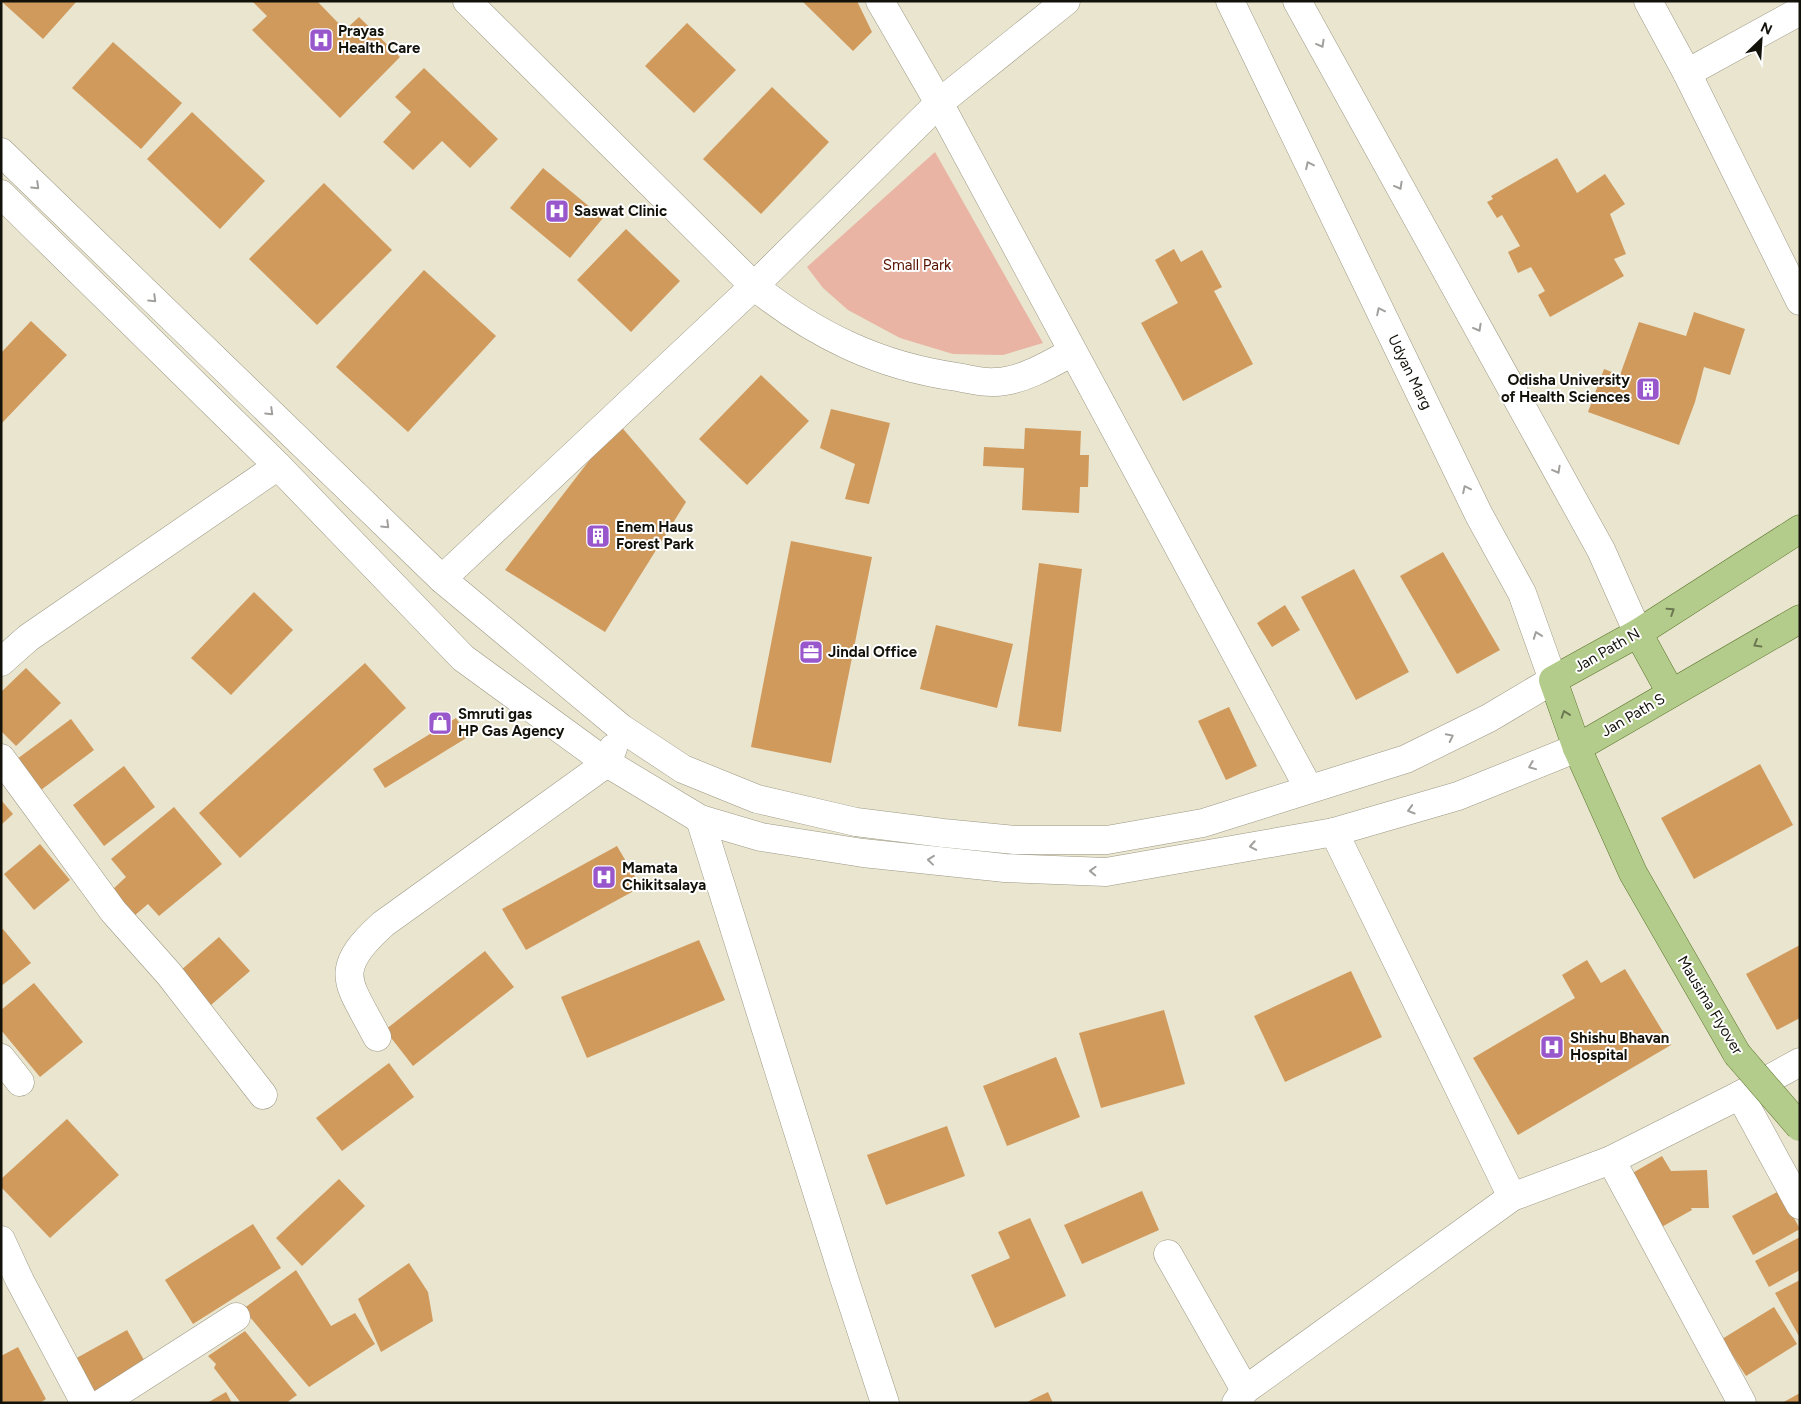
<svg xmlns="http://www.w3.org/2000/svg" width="1801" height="1404" viewBox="0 0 1801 1404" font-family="Figtree,sans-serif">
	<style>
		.green { fill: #e9b4a4 }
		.building { fill: #d19a5d }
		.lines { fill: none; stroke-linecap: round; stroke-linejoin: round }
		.minor-casing { stroke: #9c9884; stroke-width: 29 }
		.major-casing { stroke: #5b752c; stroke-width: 29 }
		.minor { stroke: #fff; stroke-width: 28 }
		.major { stroke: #b4cc8b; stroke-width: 28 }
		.major-bridge-casing { stroke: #5b752c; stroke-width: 29; stroke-linecap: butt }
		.major-bridge { stroke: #b4cc8b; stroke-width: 28 }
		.oneway { stroke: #a1a09d }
		.oneway2 { stroke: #6c7851 }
		.labels { text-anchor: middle; stroke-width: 4; stroke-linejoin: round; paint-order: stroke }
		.poi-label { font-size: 15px; font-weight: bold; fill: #13120a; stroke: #fff; text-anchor: start }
		.park-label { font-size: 15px; fill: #581200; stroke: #fff }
		.street-label { font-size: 15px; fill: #13120a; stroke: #fff }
	</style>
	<rect width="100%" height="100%" fill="#e9e5cf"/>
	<polygon class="green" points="935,152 1043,343 1003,355 953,354 900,338 848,310 823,288 807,267"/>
	<g class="building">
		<polygon points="1,1 77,1 43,39"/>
		<polygon points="252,1 317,1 345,30 359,17 400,57 340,118 252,30 267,16"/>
		<polygon points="802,1 857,1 872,32 853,51"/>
		<polygon points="687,23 736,70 694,113 645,66"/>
		<polygon points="113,42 182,103 141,149 72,88"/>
		<polygon points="424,68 498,139 470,168 442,141 413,170 383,142 411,112 395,97"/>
		<polygon points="772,87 829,142 761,214 703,159"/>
		<polygon points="192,112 265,181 220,229 147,159"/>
		<polygon points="1557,158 1577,193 1605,174 1625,204 1610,214 1626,254 1614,259 1624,276 1550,317 1538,295 1545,291 1531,267 1518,273 1508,252 1520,246 1502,215 1497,218 1487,202 1493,199 1491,196"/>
		<polygon points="543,168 603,218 570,258 510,208"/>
		<polygon points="324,183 392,250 317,325 249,259"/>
		<polygon points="626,229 680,281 631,332 577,280"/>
		<polygon points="1174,249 1181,262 1202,250 1222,287 1214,291 1253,364 1183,401 1141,323 1178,303 1155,260"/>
		<polygon points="424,270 496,336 408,432 336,367"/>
		<polygon points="1694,312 1745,329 1730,375 1704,367 1695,402 1679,445 1588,412 1604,369 1620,375 1639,322 1686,336"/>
		<polygon points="31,321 67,355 1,424 1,353"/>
		<polygon points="761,375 809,421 747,485 699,439"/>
		<polygon points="831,409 890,423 869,504 845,499 855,464 820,448"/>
		<polygon points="618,423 686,502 605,632 505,570"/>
		<polygon points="1025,428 1081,431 1080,455 1089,455 1088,487 1080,487 1079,513 1022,510 1024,468 983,466 984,447 1024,449"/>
		<polygon points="791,541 872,557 831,763 751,747"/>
		<polygon points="1443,552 1500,650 1457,674 1400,576"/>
		<polygon points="1039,563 1082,569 1061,732 1018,726"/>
		<polygon points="1354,569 1409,672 1356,700 1301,597"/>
		<polygon points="254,592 293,630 231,695 191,658"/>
		<polygon points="1285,605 1300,630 1272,647 1257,623"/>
		<polygon points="936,625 1013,644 997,708 920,689"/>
		<polygon points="365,663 406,708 240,858 199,813"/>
		<polygon points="26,668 61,703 16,746 1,731 1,692"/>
		<polygon points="1229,707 1257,766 1226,780 1198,721"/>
		<polygon points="456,718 468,737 385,788 373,769"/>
		<polygon points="71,719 94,750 41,790 17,759"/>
		<polygon points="1760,764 1793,825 1694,879 1661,818"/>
		<polygon points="124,766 155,807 104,846 73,805"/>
		<polygon points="1,800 13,814 1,825"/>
		<polygon points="174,807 222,864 159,916 148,904 134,916 111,891 126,877 111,859"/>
		<polygon points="40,844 70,880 34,910 4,874"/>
		<polygon points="617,846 641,887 526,950 502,909"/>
		<polygon points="3,929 31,963 1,986 1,930"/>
		<polygon points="219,937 250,971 211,1005 180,971"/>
		<polygon points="699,940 725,1000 587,1058 561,997"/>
		<polygon points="1800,945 1800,1018 1777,1030 1746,974"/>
		<polygon points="485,951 514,987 413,1066 385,1030"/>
		<polygon points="1587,960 1601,983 1625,969 1671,1045 1518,1135 1473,1058 1575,998 1562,975"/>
		<polygon points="1351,971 1382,1037 1285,1082 1254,1016"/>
		<polygon points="34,983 83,1042 40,1077 1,1030 1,1010"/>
		<polygon points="1164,1010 1185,1084 1101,1108 1079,1033"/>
		<polygon points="1056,1057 1080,1117 1007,1146 983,1086"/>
		<polygon points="389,1063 414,1097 342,1151 316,1118"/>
		<polygon points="67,1119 119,1175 50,1238 1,1187 1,1179"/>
		<polygon points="947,1126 965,1176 886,1205 867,1155"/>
		<polygon points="1662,1156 1671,1171 1707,1170 1709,1208 1691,1208 1692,1210 1658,1229 1629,1175"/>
		<polygon points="339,1179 365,1206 302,1266 276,1238"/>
		<polygon points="1142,1191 1159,1230 1082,1264 1064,1225"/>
		<polygon points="1779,1191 1800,1229 1753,1255 1732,1216"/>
		<polygon points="1030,1218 1066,1296 995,1328 971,1275 1010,1258 998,1232"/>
		<polygon points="253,1224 281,1268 193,1324 165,1280"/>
		<polygon points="1800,1237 1800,1270 1769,1287 1755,1261"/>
		<polygon points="409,1263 428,1292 433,1321 381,1352 358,1299"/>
		<polygon points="296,1270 331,1326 355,1313 375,1344 309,1387 243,1309"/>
		<polygon points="1800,1280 1800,1338 1775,1293"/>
		<polygon points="1774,1307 1797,1344 1746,1376 1722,1339"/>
		<polygon points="127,1330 148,1367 95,1397 73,1360"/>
		<polygon points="245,1331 297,1395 286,1403 241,1403 214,1368 216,1364 208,1356"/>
		<polygon points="18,1347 46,1399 40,1403 1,1403 1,1356"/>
		<polygon points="226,1392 232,1403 207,1403"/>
		<polygon points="1048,1392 1053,1403 1025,1403"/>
		<polygon points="1800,1393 1800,1403 1782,1403"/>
	</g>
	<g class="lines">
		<g class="minor-casing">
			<g id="minor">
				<path d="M467,1L754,286C815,335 879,366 957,377C969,379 982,383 995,382C1020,382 1051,364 1072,352"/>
				<polyline points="880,1 939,103 1309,789"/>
				<polyline points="1297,1 1601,550 1638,633"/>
				<polyline points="1648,1 1687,73 1800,301"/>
				<polyline points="1687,73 1800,11"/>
				<polyline points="1,152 442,579 621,728 683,769 757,799 856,822 943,833 1015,840 1107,840 1203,823 1406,759 1489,718 1553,680 1522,593 1479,515 1230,1"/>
				<polyline points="1,194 278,466 463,658 607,763 700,819 761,837 863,853 1005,868 1106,872 1334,832 1458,796 1577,748"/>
				<polyline points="442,579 754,286 939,103 1066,1"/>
				<polyline points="1,662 28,638 278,466"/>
				<polyline points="1,758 113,911 169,974 263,1095"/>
				<polyline points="700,819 844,1278 885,1403"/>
				<polyline points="1334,832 1512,1197"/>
				<path d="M377,1037C349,982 330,972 383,924L607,763L613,748"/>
				<polyline points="1,1058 20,1082"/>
				<polyline points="1740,1095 1800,1205"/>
				<polyline points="1611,1160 1742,1403"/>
				<polyline points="1,1240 20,1281 85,1403"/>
				<polyline points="1168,1254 1245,1390"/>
				<polyline points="102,1403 236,1317"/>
				<polyline points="1236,1403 1245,1390 1512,1197 1611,1160 1740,1095 1800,1062"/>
			</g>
		</g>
		<g class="major-casing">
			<g id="major">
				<polyline points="1638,633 1671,693"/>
				<polyline points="1577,748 1800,619"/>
				<polyline points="1737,1054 1633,873 1577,748 1553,680 1638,633 1800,529"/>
			</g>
		</g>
		<use href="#minor" class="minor"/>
		<use href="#major" class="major"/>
		<g class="major-bridge-casing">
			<polyline id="major-bridge" points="1737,1054 1800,1127"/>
		</g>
		<use href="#major-bridge" class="major-bridge"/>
	</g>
	<defs><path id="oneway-chevron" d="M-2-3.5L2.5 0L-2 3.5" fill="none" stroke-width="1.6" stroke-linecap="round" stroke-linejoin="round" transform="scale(1.25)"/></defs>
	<g class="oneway">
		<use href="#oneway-chevron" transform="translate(1321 44) rotate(61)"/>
		<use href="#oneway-chevron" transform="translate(1309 165) rotate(-116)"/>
		<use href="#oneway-chevron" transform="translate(36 186) rotate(44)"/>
		<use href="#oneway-chevron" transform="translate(1399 186) rotate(61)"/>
		<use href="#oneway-chevron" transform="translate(153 299) rotate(44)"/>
		<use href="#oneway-chevron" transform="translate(1380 311) rotate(-116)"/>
		<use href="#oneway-chevron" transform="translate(1478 328) rotate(61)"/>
		<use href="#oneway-chevron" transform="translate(270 412) rotate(44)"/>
		<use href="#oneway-chevron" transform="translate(1557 470) rotate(61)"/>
		<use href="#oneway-chevron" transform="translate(1466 489) rotate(-116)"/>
		<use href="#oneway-chevron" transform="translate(386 525) rotate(44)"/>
		<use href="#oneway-chevron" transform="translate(1537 635) rotate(-110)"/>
		<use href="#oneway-chevron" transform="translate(1450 737) rotate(-26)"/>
		<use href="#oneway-chevron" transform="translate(1532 766) rotate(158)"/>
		<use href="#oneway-chevron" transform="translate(1411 810) rotate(164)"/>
		<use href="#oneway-chevron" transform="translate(1253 846) rotate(170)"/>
		<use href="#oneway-chevron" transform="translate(931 860) rotate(-174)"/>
		<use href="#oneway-chevron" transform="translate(1093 871) rotate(-178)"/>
	</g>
	<g class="oneway2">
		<use href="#oneway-chevron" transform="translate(1671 611) rotate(-33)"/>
		<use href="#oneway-chevron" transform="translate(1757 644) rotate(150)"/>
		<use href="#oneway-chevron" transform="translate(1565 714) rotate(-109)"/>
	</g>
	<defs>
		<g id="hospital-square" transform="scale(1.25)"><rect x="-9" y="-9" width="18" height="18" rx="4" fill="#9957cc" stroke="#fff"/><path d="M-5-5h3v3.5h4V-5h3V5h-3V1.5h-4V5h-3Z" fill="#fff"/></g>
		<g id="building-square" transform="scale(1.25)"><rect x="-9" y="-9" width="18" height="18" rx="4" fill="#9957cc" stroke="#fff"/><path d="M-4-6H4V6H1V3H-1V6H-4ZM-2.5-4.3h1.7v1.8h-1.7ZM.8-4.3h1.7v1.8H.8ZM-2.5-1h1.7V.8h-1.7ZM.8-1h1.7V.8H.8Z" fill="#fff"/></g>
		<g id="office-square" transform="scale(1.25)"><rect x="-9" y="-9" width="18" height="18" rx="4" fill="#9957cc" stroke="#fff"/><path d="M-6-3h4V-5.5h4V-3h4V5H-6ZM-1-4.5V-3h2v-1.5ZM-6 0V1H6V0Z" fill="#fff"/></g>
		<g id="shop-square" transform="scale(1.25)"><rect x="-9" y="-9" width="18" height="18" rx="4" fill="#9957cc" stroke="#fff"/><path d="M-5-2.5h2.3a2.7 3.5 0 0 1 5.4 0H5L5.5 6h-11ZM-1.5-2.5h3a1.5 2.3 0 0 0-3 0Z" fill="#fff"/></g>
	</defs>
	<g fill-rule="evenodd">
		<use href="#hospital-square" x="321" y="40"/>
		<use href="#hospital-square" x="557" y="211"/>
		<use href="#building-square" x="1648" y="389"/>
		<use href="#building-square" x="598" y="536"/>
		<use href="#office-square" x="811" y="652"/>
		<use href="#shop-square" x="440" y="723"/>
		<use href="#hospital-square" x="604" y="877"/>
		<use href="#hospital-square" x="1552" y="1047"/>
	</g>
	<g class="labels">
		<g class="poi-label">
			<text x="338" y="36">Prayas<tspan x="338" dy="17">Health Care</tspan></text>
			<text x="574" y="216">Saswat Clinic</text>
			<text x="1630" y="385" text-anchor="end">Odisha University<tspan x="1630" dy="17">of Health Sciences</tspan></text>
			<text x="616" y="532">Enem Haus<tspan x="616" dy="17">Forest Park</tspan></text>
			<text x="828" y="657">Jindal Office</text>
			<text x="458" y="719">Smruti gas<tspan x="458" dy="17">HP Gas Agency</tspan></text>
			<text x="622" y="873">Mamata<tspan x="622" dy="17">Chikitsalaya</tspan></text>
			<text x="1570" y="1043">Shishu Bhavan<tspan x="1570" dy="17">Hospital</tspan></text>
		</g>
		<g class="park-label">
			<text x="917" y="270">Small Park</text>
		</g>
		<g class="street-label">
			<text transform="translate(1410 372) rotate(64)" y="5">Udyan Marg</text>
			<text transform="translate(1607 650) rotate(-30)" y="5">Jan Path N</text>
			<text transform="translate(1633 715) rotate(-30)" y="5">Jan Path S</text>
			<text transform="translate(1710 1005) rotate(59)" y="5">Mausima Flyover</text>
		</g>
	</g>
	<rect width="1801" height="1404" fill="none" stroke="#13120a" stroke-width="5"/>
	<g transform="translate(1761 40) rotate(25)" stroke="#ffffff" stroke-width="4" paint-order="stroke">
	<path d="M0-4L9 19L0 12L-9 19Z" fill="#13120a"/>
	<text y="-8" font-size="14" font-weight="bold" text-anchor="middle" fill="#13120a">N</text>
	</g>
</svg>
